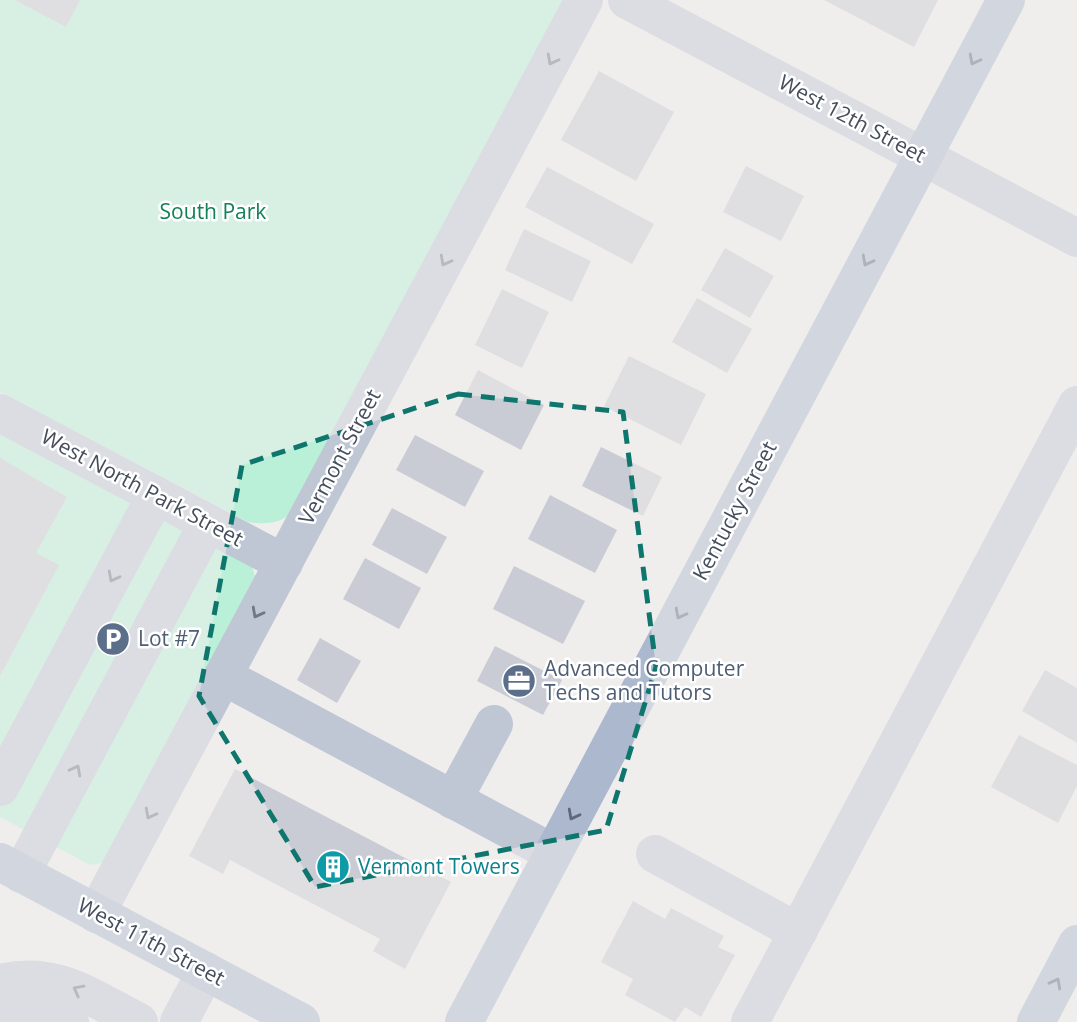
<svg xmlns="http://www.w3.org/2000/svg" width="1077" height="1022" viewBox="0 0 1077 1022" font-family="'Open Sans',sans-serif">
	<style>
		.green { fill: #baf0d7 }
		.building { fill: #c9ccd4 }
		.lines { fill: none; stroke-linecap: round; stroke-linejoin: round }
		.minor { stroke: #c0c7d4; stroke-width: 38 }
		.major { stroke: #acb8ce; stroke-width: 38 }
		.oneway { stroke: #707886 }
		.oneway2 { stroke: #5f6878 }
		.marked { fill: none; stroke: #0f766e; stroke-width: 5; stroke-dasharray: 14 9; stroke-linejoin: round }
		.labels { text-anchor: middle; stroke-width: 5; stroke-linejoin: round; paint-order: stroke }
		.street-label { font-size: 21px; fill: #454e5c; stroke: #fff }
		.park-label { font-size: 21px; fill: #13805a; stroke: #fff }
		.service-label { font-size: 21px; fill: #4e5e75; stroke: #fff; text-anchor: start }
		.culture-label { font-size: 21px; fill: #0d838f; stroke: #fff; text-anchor: start }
	</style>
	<rect width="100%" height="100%" fill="#f0eeed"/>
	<g class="green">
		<path d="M0,0H565L291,513C278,525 264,524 248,522L0,392Z"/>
		<polygon points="0,429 252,566 255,576 107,861 93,865 86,863 0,817"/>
	</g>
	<g class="building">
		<polygon points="15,0 80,0 66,27"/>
		<polygon points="824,0 938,0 914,47"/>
		<polygon points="599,71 674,112 636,181 561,140"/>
		<polygon points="746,166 804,196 781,241 723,212"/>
		<polygon points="547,167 654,224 632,264 525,207"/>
		<polygon points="524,229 591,261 572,302 505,270"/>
		<polygon points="725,248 774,276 750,318 701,290"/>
		<polygon points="502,289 549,312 522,368 475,345"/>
		<polygon points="697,298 752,329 727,373 672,342"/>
		<polygon points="629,356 706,394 681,445 604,406"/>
		<polygon points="478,370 544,405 521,450 455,415"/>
		<polygon points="415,435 484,471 465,507 396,470"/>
		<polygon points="601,447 662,477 643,516 582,486"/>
		<polygon points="0,458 67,497 36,553 59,565 0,676"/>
		<polygon points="550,495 617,530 595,573 528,539"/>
		<polygon points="392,508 447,537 427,574 372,545"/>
		<polygon points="365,558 421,588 399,629 343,599"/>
		<polygon points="514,566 585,601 563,644 493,609"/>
		<polygon points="320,638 361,661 337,703 297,680"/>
		<polygon points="495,646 562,680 543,715 477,681"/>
		<polygon points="1045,670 1077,688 1077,743 1022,711"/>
		<polygon points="1019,735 1077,765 1077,786 1058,823 991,787"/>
		<polygon points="235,769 451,882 405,969 373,951 380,939 230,860 223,874 189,856"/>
		<polygon points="633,901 665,919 671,908 724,936 718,947 735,955 701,1017 685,1007 675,1022 625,995 633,979 601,962"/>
	</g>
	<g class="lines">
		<g class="minor">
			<polyline points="627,0 1077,238"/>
			<polyline points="0,413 284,563"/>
			<polyline points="223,676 553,853"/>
			<polyline points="0,787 156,495"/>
			<polyline points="453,800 494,724"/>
			<polyline points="655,854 798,932"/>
			<polyline points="21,874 208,523"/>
			<polyline points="96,914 584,0"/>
			<path d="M0,983C55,969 92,998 139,1022"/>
			<path d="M0,1001C21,1016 48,1010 70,1022"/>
			<polyline points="179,1022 206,971"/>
			<polyline points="750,1022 1077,405"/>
		</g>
		<g class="major">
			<polyline points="0,862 301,1022"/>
			<polyline points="464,1022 1006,0"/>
			<polyline points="1036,1022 1077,944"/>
		</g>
	</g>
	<defs><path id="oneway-chevron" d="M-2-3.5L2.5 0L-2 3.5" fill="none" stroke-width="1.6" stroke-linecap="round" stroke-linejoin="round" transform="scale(1.75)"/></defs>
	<g class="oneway">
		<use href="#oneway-chevron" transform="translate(552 60) rotate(118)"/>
		<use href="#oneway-chevron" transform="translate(445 261) rotate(118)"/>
		<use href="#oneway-chevron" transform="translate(113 577) rotate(118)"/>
		<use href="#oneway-chevron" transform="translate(257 613) rotate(118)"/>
		<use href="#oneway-chevron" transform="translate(76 770) rotate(-62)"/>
		<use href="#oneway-chevron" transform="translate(150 814) rotate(118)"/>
		<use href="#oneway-chevron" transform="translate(78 990) rotate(-152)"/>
	</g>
	<g class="oneway2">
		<use href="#oneway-chevron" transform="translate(974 60) rotate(118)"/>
		<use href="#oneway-chevron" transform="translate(867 261) rotate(118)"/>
		<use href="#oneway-chevron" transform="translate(680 614) rotate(118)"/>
		<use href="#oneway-chevron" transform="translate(573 815) rotate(118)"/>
		<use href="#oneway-chevron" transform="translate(1056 983) rotate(-62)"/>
	</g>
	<path d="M0 0H1077V1022H0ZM458,394L623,412L656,667L606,830L315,887L199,696L242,465Z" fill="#f0eeed" fill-opacity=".55" fill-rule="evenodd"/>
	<path class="marked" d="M458,394L623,412L656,667L606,830L315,887L199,696L242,465Z"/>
	<defs>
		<g id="parking-disc" transform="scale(1.75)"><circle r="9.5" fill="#5c6f8a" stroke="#fff"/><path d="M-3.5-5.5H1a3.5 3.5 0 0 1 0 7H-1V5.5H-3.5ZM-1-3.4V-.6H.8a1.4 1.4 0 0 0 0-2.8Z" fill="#fff"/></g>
		<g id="office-disc" transform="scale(1.75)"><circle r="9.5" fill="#5c6f8a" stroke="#fff"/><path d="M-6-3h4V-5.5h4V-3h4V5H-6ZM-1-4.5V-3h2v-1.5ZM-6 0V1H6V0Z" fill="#fff"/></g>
		<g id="building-disc" transform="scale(1.75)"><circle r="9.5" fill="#0f9aa8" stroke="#fff"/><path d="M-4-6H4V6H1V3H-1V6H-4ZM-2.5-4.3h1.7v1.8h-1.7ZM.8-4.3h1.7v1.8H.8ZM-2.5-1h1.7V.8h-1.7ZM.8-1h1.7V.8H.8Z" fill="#fff"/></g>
	</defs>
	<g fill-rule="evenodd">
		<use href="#parking-disc" x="113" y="639"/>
		<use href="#office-disc" x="519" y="681"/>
		<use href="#building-disc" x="333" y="867"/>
	</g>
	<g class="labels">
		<g class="street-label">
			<text transform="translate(852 119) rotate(28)" y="7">West 12th Street</text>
			<text transform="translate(340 457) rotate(-62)" y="7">Vermont Street</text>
			<text transform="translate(142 488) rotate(28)" y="7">West North Park Street</text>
			<text transform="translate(735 511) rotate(-62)" y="7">Kentucky Street</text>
			<text transform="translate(151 942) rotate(28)" y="7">West 11th Street</text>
		</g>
		<g class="park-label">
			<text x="213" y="219">South Park</text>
		</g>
		<g class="service-label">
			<text x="138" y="646">Lot #7</text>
			<text x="544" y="676">Advanced Computer<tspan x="544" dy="24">Techs and Tutors</tspan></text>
		</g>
		<g class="culture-label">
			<text x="358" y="874">Vermont Towers</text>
		</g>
	</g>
</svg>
